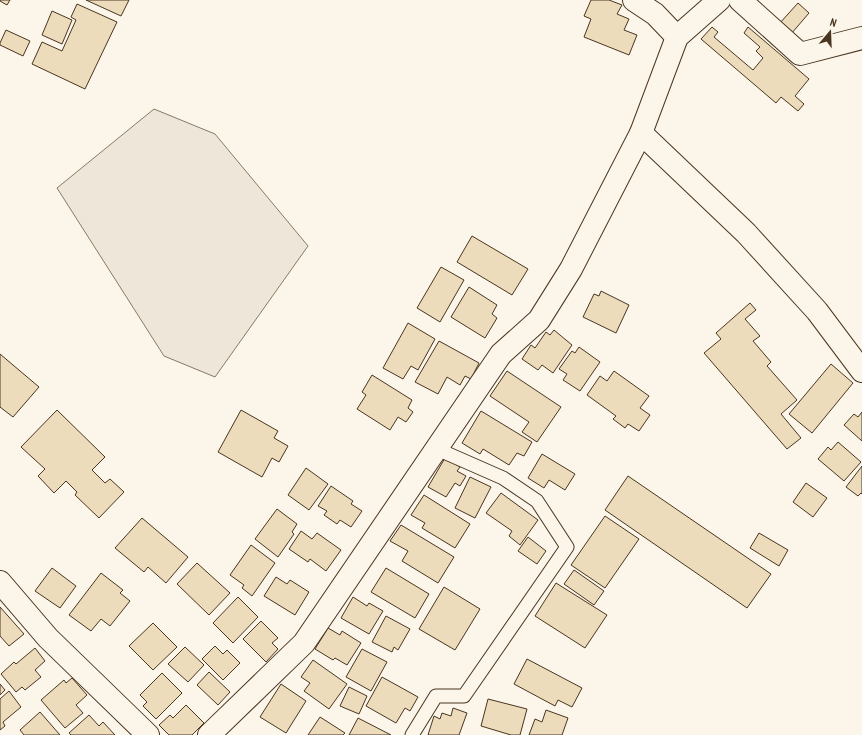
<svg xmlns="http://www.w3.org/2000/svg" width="862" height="735" viewBox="0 0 862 735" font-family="'PT Sans Narrow',sans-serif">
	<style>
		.green { fill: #ede6d9; stroke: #887966 }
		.building { fill: #ecdcbc; stroke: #4a3520 }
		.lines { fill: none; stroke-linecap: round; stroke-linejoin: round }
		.service-casing { stroke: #4a3520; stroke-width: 15 }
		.minor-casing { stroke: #4a3520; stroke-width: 24 }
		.service { stroke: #fbf6e9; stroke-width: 13 }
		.minor { stroke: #fbf6e9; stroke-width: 22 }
	</style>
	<rect width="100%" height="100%" fill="#fbf6e9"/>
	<polygon class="green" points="154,109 215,134 308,246 215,377 164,356 57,188"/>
	<g class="building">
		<polygon points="0,0 10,0 7,5 0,1"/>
		<polygon points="86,0 129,0 121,16"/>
		<polygon points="591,0 609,0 622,5 617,14 629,19 624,30 637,35 629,55 584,37 591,19 584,16"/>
		<polygon points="798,3 809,13 791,34 779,24"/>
		<polygon points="77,4 117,22 85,89 32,64 42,42 62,51 76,20 71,17"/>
		<polygon points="52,11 72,20 62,44 42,35"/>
		<polygon points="712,27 718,32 714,37 753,70 763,58 756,51 760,47 744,33 748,27 809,79 795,96 804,104 798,111 781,97 776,103 701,39"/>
		<polygon points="6,30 30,41 23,56 0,45 0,43"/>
		<polygon points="472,236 528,269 512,295 457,262"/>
		<polygon points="441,267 464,280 440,322 417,308"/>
		<polygon points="469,287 497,305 492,314 497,318 485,338 451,317"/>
		<polygon points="601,291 629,305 616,333 583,317 594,294 599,296"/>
		<polygon points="750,303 756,310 745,319 760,336 753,341 771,362 767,366 797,400 781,414 801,438 787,449 704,353 721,339 716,333"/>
		<polygon points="408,323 435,339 418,370 411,366 403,379 383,368"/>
		<polygon points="554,330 572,345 553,373 542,365 538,370 522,359 531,345 535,348 546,332 550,335"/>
		<polygon points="439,341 479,363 471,379 465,376 460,385 447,377 438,394 415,382"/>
		<polygon points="579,347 600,362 580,391 563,380 567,374 559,369 572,351 575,353"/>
		<polygon points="0,354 39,387 13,417 0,407"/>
		<polygon points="831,364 853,383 812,433 789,414"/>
		<polygon points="507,371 561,407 537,442 522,432 529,422 490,396"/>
		<polygon points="614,371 649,396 640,408 650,415 639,431 628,424 625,428 613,419 616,416 587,395 600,376 607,381"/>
		<polygon points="372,375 412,400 408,408 413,412 406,422 398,417 390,430 357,409 366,395 362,392"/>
		<polygon points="57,410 105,457 92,470 105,483 110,479 124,492 99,518 75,495 77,492 66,481 54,493 38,476 45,469 21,447"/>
		<polygon points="241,410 278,431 274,438 288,446 279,462 272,458 262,477 218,452"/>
		<polygon points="481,411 532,442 524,456 517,453 509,465 483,449 480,454 462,443"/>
		<polygon points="862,412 862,441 844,425 854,414 858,417"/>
		<polygon points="838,442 861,462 844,481 818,459 828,447 831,450"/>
		<polygon points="542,454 575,474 565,490 549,480 544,488 528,478"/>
		<polygon points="445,458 460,467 457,471 466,476 460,486 455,483 446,497 428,487"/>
		<polygon points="862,466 862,494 861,493 858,496 846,487"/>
		<polygon points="306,468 328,484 309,510 288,495"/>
		<polygon points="628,476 771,574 747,608 605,510"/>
		<polygon points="470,477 491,487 475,518 455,508"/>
		<polygon points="806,483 827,498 813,517 793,502"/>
		<polygon points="331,486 353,501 351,504 362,511 351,527 340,520 337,524 324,515 327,511 318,506"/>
		<polygon points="501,493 538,520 520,545 509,536 512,531 486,513"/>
		<polygon points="424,495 470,524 455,548 422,528 425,523 411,515"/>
		<polygon points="277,509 297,524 292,532 294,534 278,557 255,539"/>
		<polygon points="605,516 639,539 605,588 571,565"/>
		<polygon points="142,518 188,557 166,583 148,567 144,572 115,548"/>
		<polygon points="401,525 454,557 438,583 402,561 408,551 390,541"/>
		<polygon points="301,531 312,539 317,533 341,550 326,571 310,559 308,562 289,549"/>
		<polygon points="759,533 788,550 779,566 750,548"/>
		<polygon points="528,537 546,551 537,564 518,551"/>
		<polygon points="251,545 275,563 252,596 242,588 244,585 230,575"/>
		<polygon points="197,563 230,593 209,615 177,584"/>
		<polygon points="52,568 76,586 60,608 35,591"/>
		<polygon points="386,568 429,594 415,618 371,592"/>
		<polygon points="574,570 604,591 594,605 564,584"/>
		<polygon points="101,573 123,590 120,593 130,601 110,626 101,619 91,631 69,615"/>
		<polygon points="276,577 287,584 290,580 309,592 295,615 264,596"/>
		<polygon points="556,583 607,615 585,648 535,616"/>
		<polygon points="444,587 480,609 455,650 419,629"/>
		<polygon points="238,597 258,617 233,643 213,623"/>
		<polygon points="353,597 367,606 369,603 383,611 369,634 341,618"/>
		<polygon points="0,607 24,634 9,646 0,636"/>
		<polygon points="386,616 410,629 398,650 394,647 392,652 372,642"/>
		<polygon points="261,621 278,638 272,643 278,649 266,662 243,639"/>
		<polygon points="153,623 177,647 153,670 129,646"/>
		<polygon points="328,628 340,635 342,631 361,643 347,665 335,658 333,660 315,649"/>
		<polygon points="215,646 223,654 227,650 240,663 223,680 202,659"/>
		<polygon points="185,647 204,665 188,682 168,664"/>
		<polygon points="35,648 45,661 35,670 41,677 25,690 22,687 16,692 1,674 14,662 16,664"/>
		<polygon points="362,649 387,662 371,691 346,677"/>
		<polygon points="527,659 582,688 572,707 558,700 555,706 514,684"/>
		<polygon points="313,660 347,684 329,709 304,691 310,683 301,677"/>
		<polygon points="209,672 230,692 218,705 197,685"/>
		<polygon points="162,673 182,693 156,719 143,706 147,702 140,695"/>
		<polygon points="382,677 418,697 410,711 405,708 396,723 366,706"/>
		<polygon points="72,678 87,695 76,705 83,713 65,728 41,700 64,680 66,683"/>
		<polygon points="0,684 5,690 0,695"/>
		<polygon points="281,684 306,701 286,733 260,717"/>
		<polygon points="349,687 367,696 359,714 340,706"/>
		<polygon points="9,691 21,707 3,722 5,726 0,730 0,699"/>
		<polygon points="488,699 527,709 520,735 511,735 481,726"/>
		<polygon points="186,705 204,723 192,735 169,735 159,725 170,715 173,718"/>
		<polygon points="453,708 467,713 459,735 428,735 434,716 440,719 442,713 451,716"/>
		<polygon points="546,710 568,718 562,735 529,735 535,719 542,722"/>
		<polygon points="40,712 60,735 24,735 20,730"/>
		<polygon points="89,715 99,726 103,722 115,735 71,735 69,733"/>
		<polygon points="320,717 345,733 343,735 308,735"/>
		<polygon points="358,718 391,735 349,735"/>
	</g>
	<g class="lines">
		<g class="service-casing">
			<polyline id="service" points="412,735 436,696 464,696 567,547 537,501 503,478 437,449"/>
		</g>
		<g class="minor-casing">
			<g id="minor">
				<polyline points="634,0 655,14 677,37"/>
				<polyline points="740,0 800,54 862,38"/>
				<polyline points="641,133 746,233 817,311 862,371"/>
				<polyline points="0,582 48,638 148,735"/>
				<polyline points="209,735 304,643 501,354 539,320 571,269 641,133 677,37 719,0"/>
			</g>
		</g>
		<use href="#service" class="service"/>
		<use href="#minor" class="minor"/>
	</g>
	<g transform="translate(830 32) rotate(19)" stroke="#fbf6e9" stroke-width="3" paint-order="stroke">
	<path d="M0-3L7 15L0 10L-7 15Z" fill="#4a3520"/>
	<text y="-6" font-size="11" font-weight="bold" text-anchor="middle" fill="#4a3520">N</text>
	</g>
</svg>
